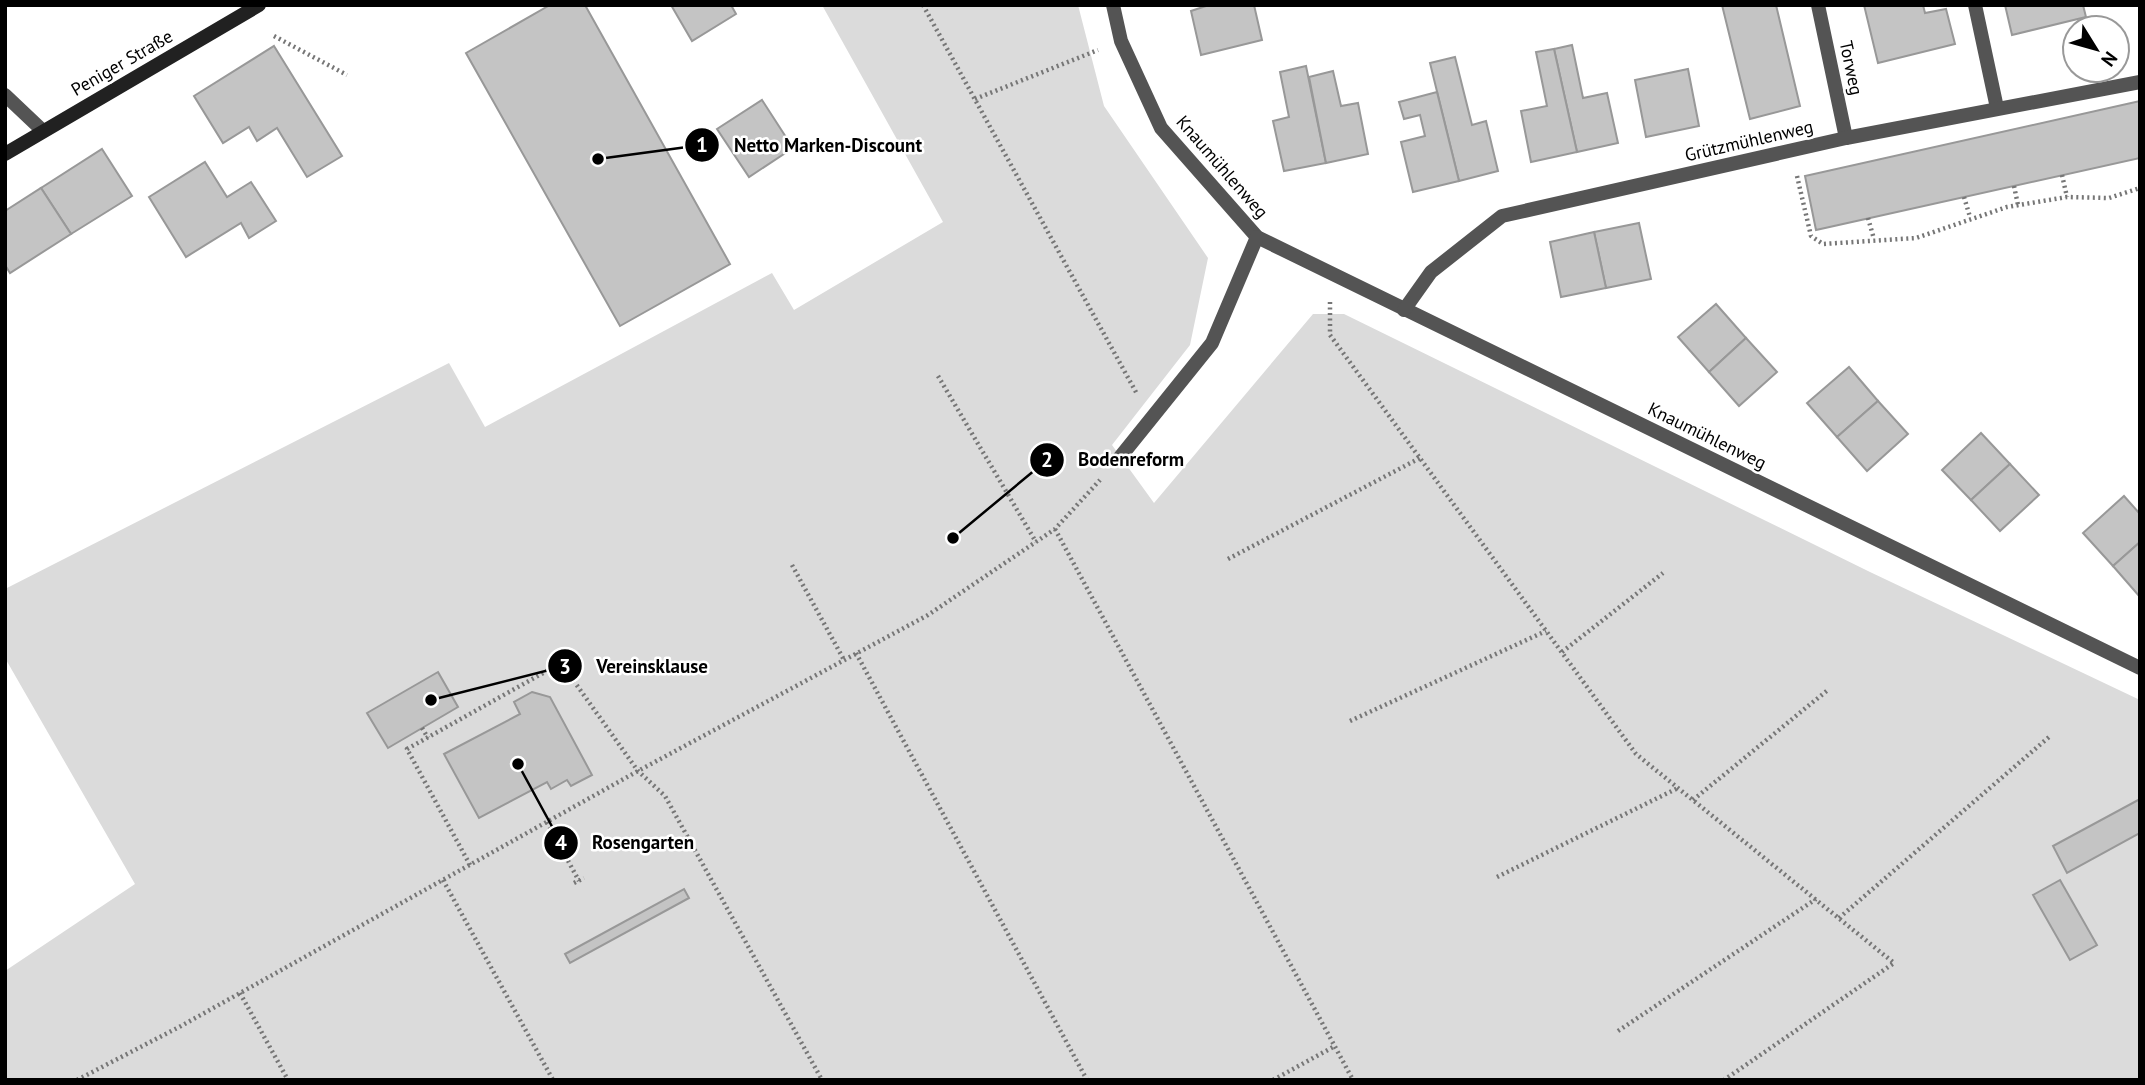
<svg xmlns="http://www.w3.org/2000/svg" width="2145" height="1085" viewBox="0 0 2145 1085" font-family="'PT Sans',sans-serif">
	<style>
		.green { fill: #dbdbdb }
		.building { fill: #c4c4c4; stroke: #989898; stroke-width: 2 }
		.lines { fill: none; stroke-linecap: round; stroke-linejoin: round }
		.path { stroke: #767676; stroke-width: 4.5; stroke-dasharray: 2 3.5; stroke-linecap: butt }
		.lane { stroke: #545454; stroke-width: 14 }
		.street { stroke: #545454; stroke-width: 14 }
		.secondary { stroke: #212121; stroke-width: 14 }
		.labels { text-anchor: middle; stroke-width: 5; stroke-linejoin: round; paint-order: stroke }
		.street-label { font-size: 18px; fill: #000; stroke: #fff }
		.leader { fill: none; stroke: #000; stroke-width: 2.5 }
		.callout-dot { fill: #000; stroke: #fff; stroke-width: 2.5 }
		.mark-label { font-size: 21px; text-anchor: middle; font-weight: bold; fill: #fff }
		.callout-label { font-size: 19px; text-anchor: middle; font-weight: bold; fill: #000; stroke: #fff; stroke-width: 5; stroke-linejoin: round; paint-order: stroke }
	</style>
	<rect width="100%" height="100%" fill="#fff"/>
	<polygon class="green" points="822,5 1078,5 1104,106 1208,258 1190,345 1112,445 1154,503 1313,314 1344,314 1870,572 2140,700 2140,1080 5,1080 5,971 135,884 5,658 5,589 449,363 485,427 772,273 794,310 943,222"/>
	<g class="building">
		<polygon points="550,5 585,5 730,264 620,326 466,53"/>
		<polygon points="671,5 731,5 736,14 692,41"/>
		<polygon points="1209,5 1254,5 1262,40 1201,55 1191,11"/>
		<polygon points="1722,5 1776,5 1800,106 1750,119"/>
		<polygon points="1864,5 1923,5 1925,13 1946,9 1955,44 1878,63"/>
		<polygon points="2005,5 2083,5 2086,17 2012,35"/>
		<polygon points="1572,45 1583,98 1607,93 1618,143 1577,152 1554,49"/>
		<polygon points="274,46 342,156 307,177 277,128 257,141 249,127 223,143 194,96"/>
		<polygon points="1554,49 1577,152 1531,162 1521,111 1547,106 1536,52"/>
		<polygon points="1455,57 1472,125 1486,121 1498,171 1459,181 1430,63"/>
		<polygon points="1306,66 1326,163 1284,171 1273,121 1289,117 1280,72"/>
		<polygon points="1688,69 1699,126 1646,137 1635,80"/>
		<polygon points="1333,71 1341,106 1358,103 1368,154 1326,163 1309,77"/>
		<polygon points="1437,92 1459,181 1413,192 1401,142 1425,136 1420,115 1404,119 1399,102"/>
		<polygon points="762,100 793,148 749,177 717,129"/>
		<polygon points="2140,101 2140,158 1816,230 1805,176"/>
		<polygon points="102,149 132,196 71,234 41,188"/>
		<polygon points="205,162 227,197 251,182 276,221 249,238 241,223 186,257 149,197"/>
		<polygon points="41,188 71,234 10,273 5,265 5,211"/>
		<polygon points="1639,223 1651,279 1606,288 1594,232"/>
		<polygon points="1594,232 1606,288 1561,297 1550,242"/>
		<polygon points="1716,304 1746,338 1709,372 1678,337"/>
		<polygon points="1746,338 1777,372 1739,406 1709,372"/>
		<polygon points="1849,367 1878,401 1837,437 1807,403"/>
		<polygon points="1878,401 1908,434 1867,471 1837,437"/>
		<polygon points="1981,433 2010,464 1971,500 1942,470"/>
		<polygon points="2010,464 2039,495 2000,531 1971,500"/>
		<polygon points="2124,496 2140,514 2140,542 2113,566 2083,533"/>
		<polygon points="2140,542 2140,597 2113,566"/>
		<polygon points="438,672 458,707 388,748 367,713"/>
		<polygon points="532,692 550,697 592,775 571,786 567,780 551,789 547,782 479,818 444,754 520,714 514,702"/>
		<polygon points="2140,799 2140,833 2067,873 2053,846"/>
		<polygon points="2060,880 2097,945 2070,960 2033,895"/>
		<polygon points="684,889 689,898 570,963 565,954"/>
	</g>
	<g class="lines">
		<g class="path">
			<polyline points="923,5 1137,394"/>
			<polyline points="274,36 347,75"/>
			<polyline points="975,99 1098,50"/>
			<polyline points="2062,175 2067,197"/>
			<polyline points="1797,176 1811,236 1823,244 1916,238 2007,207 2067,197 2109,198 2140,188"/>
			<polyline points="2014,186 2018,205"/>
			<polyline points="1964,197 1970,217"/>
			<polyline points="1868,218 1874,239"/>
			<polyline points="1330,302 1330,335 1636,754 1894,963 1724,1080"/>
			<polyline points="938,376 1036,542"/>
			<polyline points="1055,529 1353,1080"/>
			<polyline points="1228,559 1420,458"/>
			<polyline points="792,565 844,660"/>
			<polyline points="1562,652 1663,573"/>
			<polyline points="856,653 1087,1080"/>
			<polyline points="1350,721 1546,631"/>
			<polyline points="422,728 428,738"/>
			<polyline points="1693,800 1829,689"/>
			<polyline points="547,822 579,881"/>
			<polyline points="470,865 407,749 561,663 638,771 665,796 822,1080"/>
			<polyline points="1497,877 1678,788"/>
			<polyline points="443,880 553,1080"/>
			<polyline points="574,883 584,878"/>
			<polyline points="1839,918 2049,737"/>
			<polyline points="240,993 288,1080"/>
			<polyline points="1618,1031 1816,899"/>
			<polyline points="77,1080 181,1026 638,771 928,615 1055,529 1100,480"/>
			<polyline points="1273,1080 1335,1046"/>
		</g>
		<polyline class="lane" points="5,95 43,131"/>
		<g class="street">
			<polyline points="1113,5 1121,41 1161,128 1257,237 2140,668"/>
			<polyline points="1818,5 1846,138"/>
			<polyline points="1975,5 1997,108"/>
			<polyline points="1404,310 1431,272 1502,216 1846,138 2140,82"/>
			<polyline points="1117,461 1212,343 1257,237"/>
		</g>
		<polyline class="secondary" points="5,154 259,5"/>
	</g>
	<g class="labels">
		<g class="street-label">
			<text transform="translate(122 63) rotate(-30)" y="6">Peniger Straße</text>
			<text transform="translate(1851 68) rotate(78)" y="6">Torweg</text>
			<text transform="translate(1749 141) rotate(-13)" y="6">Grützmühlenweg</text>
			<text transform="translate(1222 167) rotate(49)" y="6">Knaumühlenweg</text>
			<text transform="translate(1707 436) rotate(26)" y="6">Knaumühlenweg</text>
		</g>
	</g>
	<path class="leader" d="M598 159L702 145M953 538L1047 460M431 700L565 666M518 764L561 843"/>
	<g class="callout-dot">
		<circle cx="598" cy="159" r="7"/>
		<circle cx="953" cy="538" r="7"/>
		<circle cx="431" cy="700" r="7"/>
		<circle cx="518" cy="764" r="7"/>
		<circle cx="702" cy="145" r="18"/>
		<circle cx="1047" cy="460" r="18"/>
		<circle cx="565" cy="666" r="18"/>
		<circle cx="561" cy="843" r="18"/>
	</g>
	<g class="mark-label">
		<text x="702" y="152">1</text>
		<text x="1047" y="467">2</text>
		<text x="565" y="674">3</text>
		<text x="561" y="850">4</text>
	</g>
	<g class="callout-label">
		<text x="828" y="152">Netto Marken-Discount</text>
		<text x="1131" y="466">Bodenreform</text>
		<text x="652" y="673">Vereinsklause</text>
		<text x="643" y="849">Rosengarten</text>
	</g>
	<rect width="2145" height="1085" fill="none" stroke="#000000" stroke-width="14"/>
	<g transform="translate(2096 49) rotate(127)"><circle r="33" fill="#ffffff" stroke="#999999" stroke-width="2"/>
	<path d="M0-5L12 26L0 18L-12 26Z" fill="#000000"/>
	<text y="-10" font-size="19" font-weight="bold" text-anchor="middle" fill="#000000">N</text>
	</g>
</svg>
